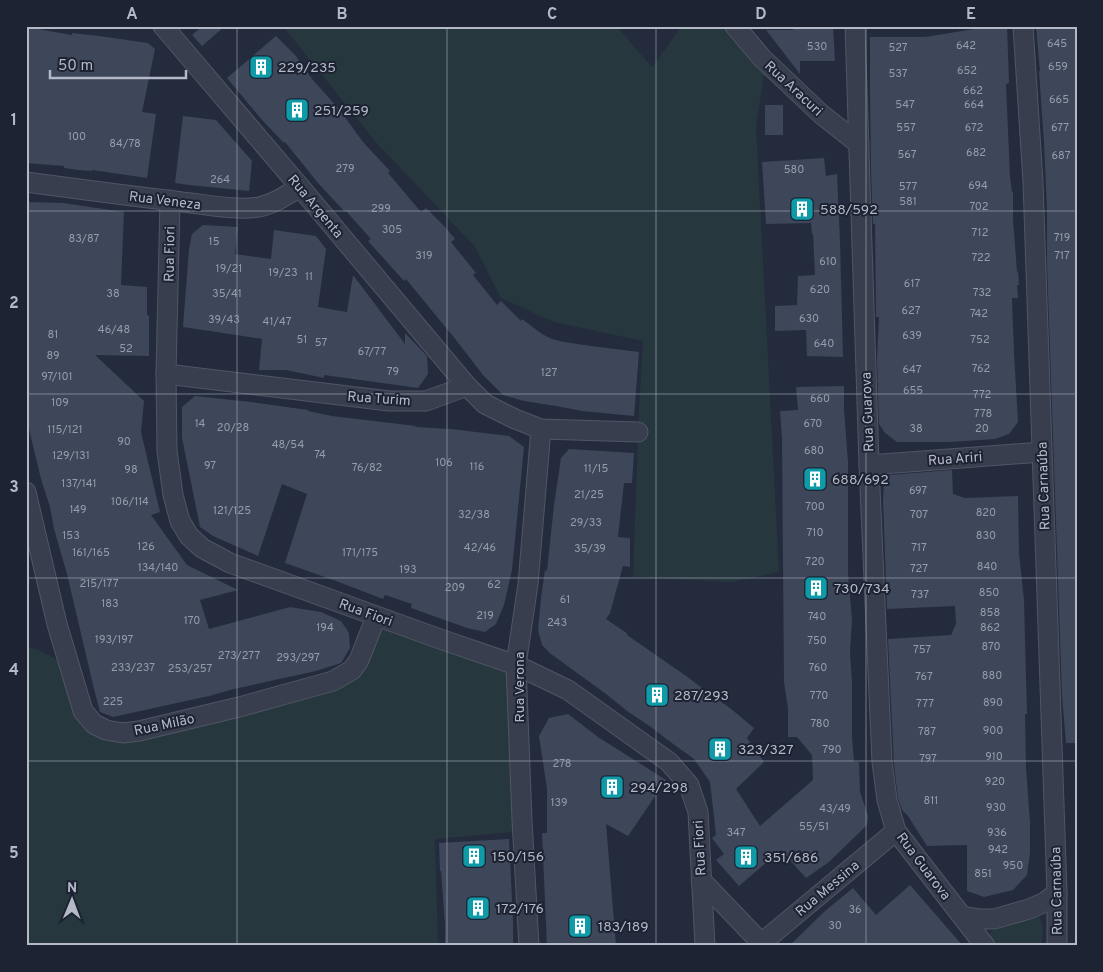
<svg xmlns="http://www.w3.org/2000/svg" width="1103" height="972" viewBox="0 0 1103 972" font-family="Overpass,sans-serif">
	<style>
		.green { fill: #26383e }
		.building { fill: #3e465a }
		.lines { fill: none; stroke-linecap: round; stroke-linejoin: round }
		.minor-casing { stroke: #505665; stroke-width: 21 }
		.minor { stroke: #383e4d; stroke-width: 19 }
		.grid { fill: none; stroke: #b4b9c8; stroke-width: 1; stroke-opacity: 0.55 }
		.labels { text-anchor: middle; stroke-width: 4; stroke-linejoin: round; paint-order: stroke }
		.number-label { font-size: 11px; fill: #969cac }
		.poi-label { font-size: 14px; fill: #b4b9c8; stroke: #1d2332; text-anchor: start }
		.street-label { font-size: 14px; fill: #b4b9c8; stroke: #1d2332 }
		.neatline { fill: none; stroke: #b4b9c8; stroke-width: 2 }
		.grid-label { font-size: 16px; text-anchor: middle; font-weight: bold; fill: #b4b9c8 }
	</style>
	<rect width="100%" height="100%" fill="#242b3d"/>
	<g class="green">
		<polygon points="283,26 616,26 652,67 682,26 732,26 765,68 756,126 779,572 732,582 633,577 639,411 643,341 554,322 501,298 475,247 374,140"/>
		<polygon points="376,617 516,665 523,831 435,839 438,946 26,946 26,647 39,650 70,667 94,724 106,730 333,681 365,648"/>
		<polygon points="1038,913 1043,926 1042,946 996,946 989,934 1000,923"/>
	</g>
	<g class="building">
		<polygon points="203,26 225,26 202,46 192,35"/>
		<polygon points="793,26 833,26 835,61 800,61 800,74 766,30 793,30"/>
		<polygon points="993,26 1007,26 1009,83 1006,84 1010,177 1012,192 1013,192 1013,219 1017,272 1018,271 1019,285 1017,285 1018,298 1012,298 1014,353 1018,422 1009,434 995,439 950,442 897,442 885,433 879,424 877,359 879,317 876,317 875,224 873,224 871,168 870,88 870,37 925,37"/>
		<polygon points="1036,26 1077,26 1077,743 1066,743 1062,696 1047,262 1047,209 1044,143 1039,71 1040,71"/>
		<polygon points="26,27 72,35 72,33 99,36 148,43 155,49 142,112 156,114 147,178 92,170 92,171 78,170 64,168 64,166 26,163"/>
		<polygon points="276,36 296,56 312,79 339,109 363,142 390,171 388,173 421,212 426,208 445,227 455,239 451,242 476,273 473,275 497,305 501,301 521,321 522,319 542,334 552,339 564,342 591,346 639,352 634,416 582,411 556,406 524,401 503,395 483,375 456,340 406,279 404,281 368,241 371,239 346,211 345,212 318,183 285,142 284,143 263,121 227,78"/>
		<rect x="765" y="105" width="18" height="30"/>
		<polygon points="183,116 216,120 252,161 249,191 189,185 175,183"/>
		<polygon points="824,158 826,176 837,174 840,241 843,357 807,356 806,330 775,331 775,306 797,305 798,276 815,275 813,234 812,234 811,223 766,224 762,162"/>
		<polygon points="26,202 63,203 124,212 121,285 147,287 147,315 149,316 149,356 95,355 144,401 141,432 160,512 151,515 187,565 238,590 200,600 209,629 290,607 321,612 341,621 349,633 350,648 341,663 316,671 234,689 209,696 113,717 100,712 94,689 67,574 54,529 50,507 41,479 26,417"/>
		<polygon points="203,225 238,227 235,254 271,259 274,230 316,236 326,249 318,307 347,312 353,275 405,344 405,333 427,356 428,374 418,388 324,375 324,378 286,370 259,370 262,339 183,327 189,249 192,234"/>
		<polygon points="844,386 844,409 848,462 848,573 852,620 850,652 852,682 852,737 854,762 859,762 860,792 868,816 867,825 829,862 806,878 781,850 739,886 716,860 724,854 712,838 716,835 710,782 694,759 665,738 651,727 627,711 606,694 551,654 542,645 538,630 541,598 545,570 547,571 554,505 561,458 569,449 634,453 632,483 624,483 618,537 630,538 630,567 623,566 610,613 606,619 628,634 627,635 689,678 711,695 730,708 754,728 747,738 764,762 736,789 760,826 813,780 812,755 797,737 788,737 788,709 784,682 782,439 780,411 798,410 796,387"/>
		<polygon points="195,396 251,402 308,410 308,411 332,416 416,426 415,427 451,429 509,436 524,447 512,570 504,605 496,624 485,632 467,628 411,608 412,604 385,595 383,599 336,581 285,563 307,494 282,484 258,556 213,536 200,527 182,438 182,407"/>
		<polygon points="952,470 953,494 965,498 1018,496 1019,553 1024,600 1027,714 1025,714 1026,768 1030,822 1030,853 1027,875 1013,890 984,897 967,891 967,845 927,846 908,816 902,810 898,798 894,765 888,639 951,635 956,624 955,606 887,609 883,501 884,483 889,475"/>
		<polygon points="568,714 598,737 666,780 628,836 606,824 616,946 547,946 542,833 547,833 547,789 539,736 549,718"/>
		<polygon points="509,839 513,920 513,946 445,946 445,924 441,871 440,871 439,843"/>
		<polygon points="910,885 963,946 789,946 825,911 853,888 876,915"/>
	</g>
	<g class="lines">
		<g class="minor-casing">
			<g id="minor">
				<polyline points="163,26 300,187 467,386"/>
				<polyline points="735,26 762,58 821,114 859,144"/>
				<polyline points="855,26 869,465 882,762 887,800 896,831 985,946"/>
				<polyline points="1023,26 1033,182 1057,893 1057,946"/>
				<path d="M26,182C78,189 130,196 182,202C205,204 236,211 259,207C274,204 287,195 300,187"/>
				<polyline points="170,200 166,374 167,451 173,495 180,521 189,536 202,548 230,563 440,639 516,665 568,690 669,762 689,785 698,812 705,946"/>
				<polyline points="166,374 389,401 426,401 467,386 485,404 515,419 541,429 638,432"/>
				<polyline points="869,465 1042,452"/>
				<polyline points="26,492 57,624 83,711 94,724 106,730 123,733 139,731 239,707 333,681 352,670 359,660 376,617"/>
				<polyline points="701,880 764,946"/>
				<polyline points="962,916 980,919 994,919 1029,909 1045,902 1057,893"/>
				<polyline points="529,946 522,820 516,665 528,584 541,429"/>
				<polyline points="758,946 896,831"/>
			</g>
		</g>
		<use href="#minor" class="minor"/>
	</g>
	<path class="grid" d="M237,26V946M447,26V946M656,26V946M866,26V946M26,211H1077M26,394H1077M26,578H1077M26,761H1077"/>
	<defs>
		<g id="building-square" transform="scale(1.25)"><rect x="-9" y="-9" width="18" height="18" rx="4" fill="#0f9aa8" stroke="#1d2332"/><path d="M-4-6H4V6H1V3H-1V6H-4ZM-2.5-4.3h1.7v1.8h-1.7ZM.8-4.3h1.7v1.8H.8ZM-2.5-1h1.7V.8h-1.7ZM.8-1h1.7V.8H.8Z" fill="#fff"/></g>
	</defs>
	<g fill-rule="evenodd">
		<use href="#building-square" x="261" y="67"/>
		<use href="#building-square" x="297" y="110"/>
		<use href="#building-square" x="802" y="209"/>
		<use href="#building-square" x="815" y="479"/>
		<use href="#building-square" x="816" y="588"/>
		<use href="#building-square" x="657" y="695"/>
		<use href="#building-square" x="720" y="749"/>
		<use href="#building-square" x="612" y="787"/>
		<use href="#building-square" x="474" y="856"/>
		<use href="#building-square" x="746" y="857"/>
		<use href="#building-square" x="478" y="908"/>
		<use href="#building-square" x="580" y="926"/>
	</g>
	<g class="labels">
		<g class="number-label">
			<text x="1057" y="47">645</text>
			<text x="966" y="49">642</text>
			<text x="817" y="50">530</text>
			<text x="898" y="51">527</text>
			<text x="1058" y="70">659</text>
			<text x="967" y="74">652</text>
			<text x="898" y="77">537</text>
			<text x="973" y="94">662</text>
			<text x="1059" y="103">665</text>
			<text x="905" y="108">547</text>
			<text x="974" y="108">664</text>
			<text x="906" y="131">557</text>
			<text x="974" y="131">672</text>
			<text x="1060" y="131">677</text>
			<text x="77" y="140">100</text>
			<text x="125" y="147">84/78</text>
			<text x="976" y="156">682</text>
			<text x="907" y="158">567</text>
			<text x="1061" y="159">687</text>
			<text x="345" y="172">279</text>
			<text x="794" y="173">580</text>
			<text x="220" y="183">264</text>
			<text x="978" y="189">694</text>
			<text x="908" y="190">577</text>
			<text x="908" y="205">581</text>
			<text x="979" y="210">702</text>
			<text x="381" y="212">299</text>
			<text x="392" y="233">305</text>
			<text x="980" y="236">712</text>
			<text x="1062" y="241">719</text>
			<text x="84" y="242">83/87</text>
			<text x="214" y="245">15</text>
			<text x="424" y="259">319</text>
			<text x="1062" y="259">717</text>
			<text x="981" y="261">722</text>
			<text x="828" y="265">610</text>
			<text x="229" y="272">19/21</text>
			<text x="283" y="276">19/23</text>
			<text x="309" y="280">11</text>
			<text x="912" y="287">617</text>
			<text x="820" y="293">620</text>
			<text x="982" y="296">732</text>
			<text x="113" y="297">38</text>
			<text x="227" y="297">35/41</text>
			<text x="911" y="314">627</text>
			<text x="979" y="317">742</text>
			<text x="809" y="322">630</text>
			<text x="224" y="323">39/43</text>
			<text x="277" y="325">41/47</text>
			<text x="114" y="333">46/48</text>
			<text x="53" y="338">81</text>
			<text x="912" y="339">639</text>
			<text x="302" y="343">51</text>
			<text x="980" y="343">752</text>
			<text x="321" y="346">57</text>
			<text x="824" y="347">640</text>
			<text x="126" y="352">52</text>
			<text x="372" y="355">67/77</text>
			<text x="53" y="359">89</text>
			<text x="981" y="372">762</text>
			<text x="912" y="373">647</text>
			<text x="393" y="375">79</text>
			<text x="549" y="376">127</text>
			<text x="57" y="380">97/101</text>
			<text x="913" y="394">655</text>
			<text x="982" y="398">772</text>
			<text x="820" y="402">660</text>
			<text x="60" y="406">109</text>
			<text x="983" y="417">778</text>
			<text x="200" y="427">14</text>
			<text x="813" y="427">670</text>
			<text x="233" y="431">20/28</text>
			<text x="916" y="432">38</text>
			<text x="982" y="432">20</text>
			<text x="65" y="433">115/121</text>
			<text x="124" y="445">90</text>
			<text x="288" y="448">48/54</text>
			<text x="814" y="454">680</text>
			<text x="320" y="458">74</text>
			<text x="71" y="459">129/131</text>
			<text x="444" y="466">106</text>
			<text x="210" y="469">97</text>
			<text x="477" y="470">116</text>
			<text x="367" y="471">76/82</text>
			<text x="596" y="472">11/15</text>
			<text x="131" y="473">98</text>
			<text x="79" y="487">137/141</text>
			<text x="918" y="494">697</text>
			<text x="589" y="498">21/25</text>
			<text x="130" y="505">106/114</text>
			<text x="815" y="510">700</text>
			<text x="78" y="513">149</text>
			<text x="232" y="514">121/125</text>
			<text x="986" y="516">820</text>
			<text x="474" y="518">32/38</text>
			<text x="919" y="518">707</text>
			<text x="586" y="526">29/33</text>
			<text x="815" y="536">710</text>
			<text x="71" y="539">153</text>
			<text x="986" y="539">830</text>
			<text x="146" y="550">126</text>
			<text x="480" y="551">42/46</text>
			<text x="919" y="551">717</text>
			<text x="590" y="552">35/39</text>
			<text x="91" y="556">161/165</text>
			<text x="360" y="556">171/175</text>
			<text x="815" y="565">720</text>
			<text x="987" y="570">840</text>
			<text x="158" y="571">134/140</text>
			<text x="919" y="572">727</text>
			<text x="408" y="573">193</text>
			<text x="99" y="587">215/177</text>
			<text x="494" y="588">62</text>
			<text x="455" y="591">209</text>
			<text x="989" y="596">850</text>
			<text x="920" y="598">737</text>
			<text x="565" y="603">61</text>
			<text x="110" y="607">183</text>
			<text x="990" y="616">858</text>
			<text x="485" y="619">219</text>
			<text x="817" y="620">740</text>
			<text x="192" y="624">170</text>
			<text x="557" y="626">243</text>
			<text x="325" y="631">194</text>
			<text x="990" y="631">862</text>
			<text x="114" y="643">193/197</text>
			<text x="817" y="644">750</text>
			<text x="991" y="650">870</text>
			<text x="922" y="653">757</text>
			<text x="239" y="659">273/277</text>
			<text x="298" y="661">293/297</text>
			<text x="133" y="671">233/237</text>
			<text x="818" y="671">760</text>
			<text x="190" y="672">253/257</text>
			<text x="992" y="679">880</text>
			<text x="924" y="680">767</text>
			<text x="819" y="699">770</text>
			<text x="113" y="705">225</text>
			<text x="993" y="706">890</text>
			<text x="925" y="707">777</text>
			<text x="820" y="727">780</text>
			<text x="993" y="734">900</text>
			<text x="927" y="735">787</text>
			<text x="832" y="753">790</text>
			<text x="994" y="760">910</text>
			<text x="928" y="762">797</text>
			<text x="562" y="767">278</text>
			<text x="995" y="785">920</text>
			<text x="931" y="804">811</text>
			<text x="559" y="806">139</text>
			<text x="996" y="811">930</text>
			<text x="835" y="812">43/49</text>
			<text x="814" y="830">55/51</text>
			<text x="736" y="836">347</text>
			<text x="997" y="836">936</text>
			<text x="998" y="853">942</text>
			<text x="1013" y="869">950</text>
			<text x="983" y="877">851</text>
			<text x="855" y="913">36</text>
			<text x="835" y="929">30</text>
		</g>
		<g class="poi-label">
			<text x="278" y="72">229/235</text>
			<text x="314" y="115">251/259</text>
			<text x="820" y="214">588/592</text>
			<text x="832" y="484">688/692</text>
			<text x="834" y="593">730/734</text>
			<text x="674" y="700">287/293</text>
			<text x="738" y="754">323/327</text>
			<text x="630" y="792">294/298</text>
			<text x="492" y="861">150/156</text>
			<text x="764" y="862">351/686</text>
			<text x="496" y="913">172/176</text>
			<text x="598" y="931">183/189</text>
		</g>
		<g class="street-label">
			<text transform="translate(794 88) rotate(43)" y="5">Rua Aracuri</text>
			<text transform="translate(165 200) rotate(7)" y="5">Rua Veneza</text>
			<text transform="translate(316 206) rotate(50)" y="5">Rua Argenta</text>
			<text transform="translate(169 254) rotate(-89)" y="5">Rua Fiori</text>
			<text transform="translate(379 398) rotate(4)" y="5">Rua Turim</text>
			<text transform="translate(867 412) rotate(-92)" y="5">Rua Guarova</text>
			<text transform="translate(955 458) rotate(-4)" y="5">Rua Ariri</text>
			<text transform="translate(1043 486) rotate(-92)" y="5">Rua Carnaúba</text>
			<text transform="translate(366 612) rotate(20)" y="5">Rua Fiori</text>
			<text transform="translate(519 687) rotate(-90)" y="5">Rua Verona</text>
			<text transform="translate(164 724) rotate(-12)" y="5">Rua Milão</text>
			<text transform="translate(699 848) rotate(-93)" y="5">Rua Fiori</text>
			<text transform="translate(924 866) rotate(53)" y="5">Rua Guarova</text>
			<text transform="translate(827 888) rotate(-40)" y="5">Rua Messina</text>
			<text transform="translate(1056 891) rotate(-91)" y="5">Rua Carnaúba</text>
		</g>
	</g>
	<rect width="1103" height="972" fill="none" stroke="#1d2332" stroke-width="55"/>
	<g transform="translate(72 900) rotate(1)" stroke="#1d2332" stroke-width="4" paint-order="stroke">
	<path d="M0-4L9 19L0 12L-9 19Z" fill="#b4b9c8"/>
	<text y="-8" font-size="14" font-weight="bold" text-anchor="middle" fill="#b4b9c8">N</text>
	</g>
	<path d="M50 70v8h136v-8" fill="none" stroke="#b4b9c8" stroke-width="2.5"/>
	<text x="58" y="70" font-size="15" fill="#b4b9c8" stroke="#1d2332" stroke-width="4" paint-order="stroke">50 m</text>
	<rect x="28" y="28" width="1048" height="916" class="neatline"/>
	<g class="grid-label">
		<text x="132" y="19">A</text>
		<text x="342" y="19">B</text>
		<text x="552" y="19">C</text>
		<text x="761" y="19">D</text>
		<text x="971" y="19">E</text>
		<text x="14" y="125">1</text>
		<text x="14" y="308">2</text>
		<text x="14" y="492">3</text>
		<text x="14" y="675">4</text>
		<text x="14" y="858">5</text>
	</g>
</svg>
